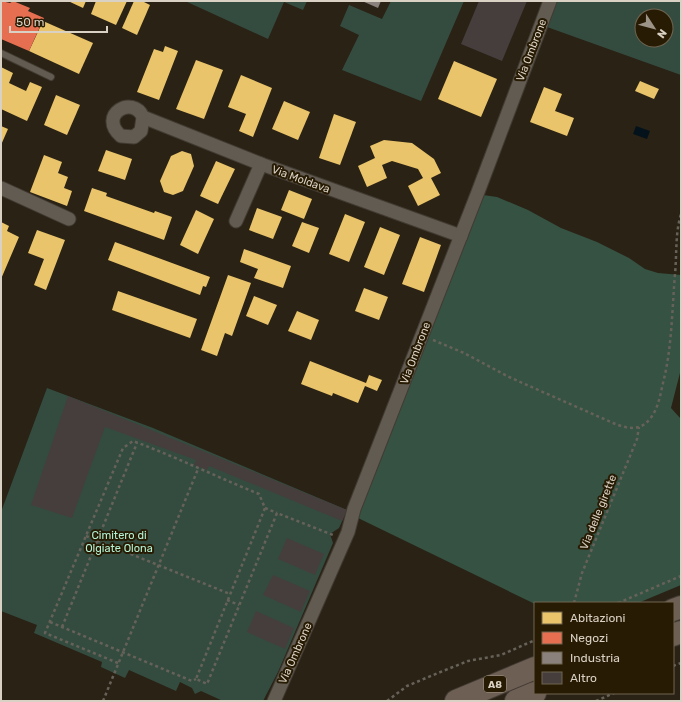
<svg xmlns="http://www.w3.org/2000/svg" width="682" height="702" viewBox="0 0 682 702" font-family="Rubik,sans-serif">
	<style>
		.green { fill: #344c3f; fill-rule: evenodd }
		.forest { fill: #355243 }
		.water { fill: #04131b }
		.homes { fill: #e9c46a }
		.shops { fill: #e76f51 }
		.industry { fill: #8a817c }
		.building { fill: #453e3d }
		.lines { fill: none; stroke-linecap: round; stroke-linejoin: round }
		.lane-casing { stroke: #423b32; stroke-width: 8 }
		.street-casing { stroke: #423b32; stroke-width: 15 }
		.highway-casing { stroke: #423b32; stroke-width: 24 }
		.path { stroke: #676259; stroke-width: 2.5; stroke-dasharray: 3 3; stroke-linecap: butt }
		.lane { stroke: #615b51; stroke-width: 6 }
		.street { stroke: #615b51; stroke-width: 13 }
		.highway { stroke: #6e5f55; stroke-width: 22 }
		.labels { text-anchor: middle; stroke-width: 4; stroke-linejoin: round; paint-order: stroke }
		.shield { fill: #281b04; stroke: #a49a8a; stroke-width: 1 }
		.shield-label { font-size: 10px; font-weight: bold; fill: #d9d1c3 }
		.street-label { font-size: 11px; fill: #d9d1c3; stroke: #281b04 }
		.park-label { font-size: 11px; fill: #b4f4d6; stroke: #281b04 }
	</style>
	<rect width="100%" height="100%" fill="#2a2215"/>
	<g class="green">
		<polygon points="185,1 307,1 303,10 284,2 268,39"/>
		<polygon points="391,1 464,1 421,101 342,70 359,35 340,26 349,5 382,19"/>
		<path d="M557,1H681V75L547,27ZM642,16H666V40H642Z"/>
		<polygon points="47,388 153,428 347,510 339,528 330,534 333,543 278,672 263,701 223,701 201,691 195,694 192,688 180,682 176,691 129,670 125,678 101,667 102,662 34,633 37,625 1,611 1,512"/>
	</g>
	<polygon class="forest" points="483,195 497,197 528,210 561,228 597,242 629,258 645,269 658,273 681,275 681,369 671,408 681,419 681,585 638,603 535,604 358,518 358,509"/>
	<polygon class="water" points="636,126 650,131 647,139 633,134"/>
	<g class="homes">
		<polygon points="68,1 86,1 83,8"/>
		<polygon points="96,1 127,1 116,25 91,14"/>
		<polygon points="134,1 142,1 150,5 137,35 122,28"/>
		<polygon points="43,21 93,43 79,74 29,51"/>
		<polygon points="165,46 178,51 159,100 137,92 154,49 163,52"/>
		<polygon points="196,60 223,70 204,119 176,109"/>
		<polygon points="454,61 497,79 481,117 438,99"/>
		<polygon points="1,67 13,73 9,83 26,91 30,82 42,87 27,121 1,109"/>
		<polygon points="241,75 272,88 253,137 239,131 246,114 228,107"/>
		<polygon points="640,81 659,89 654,99 635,91"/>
		<polygon points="544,87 562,94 555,111 574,118 567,136 530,122"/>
		<polygon points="56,95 80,105 67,135 44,125"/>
		<polygon points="284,101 310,112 298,140 272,129"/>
		<polygon points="334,114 356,122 340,165 319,158"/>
		<polygon points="1,126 8,129 1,145"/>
		<polygon points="384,140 412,143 434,159 441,173 431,178 440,195 418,206 408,186 423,178 418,169 392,161 382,165 387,178 367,187 358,166 375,158 370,146"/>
		<polygon points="106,150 132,159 125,180 98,171"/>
		<polygon points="182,151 191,154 194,166 183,191 173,195 164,192 160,181 171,156"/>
		<polygon points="44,155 62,162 58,173 68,177 64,188 72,191 67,206 30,192"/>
		<polygon points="216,161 235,169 218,204 200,196"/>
		<polygon points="92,188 107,193 106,196 154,213 155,211 172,217 164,240 84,211"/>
		<polygon points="289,190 312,199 304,219 281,210"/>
		<polygon points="257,208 282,217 273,239 249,230"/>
		<polygon points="196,210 214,219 198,254 180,245"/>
		<polygon points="345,214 365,222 349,262 329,254"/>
		<polygon points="1,222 9,226 7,231 19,237 1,279"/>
		<polygon points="302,222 319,228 309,253 292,246"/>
		<polygon points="380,227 400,235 384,275 364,267"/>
		<polygon points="37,230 65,240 46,290 34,285 44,259 28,253"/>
		<polygon points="420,237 441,245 424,292 402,284"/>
		<polygon points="115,242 210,277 206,287 203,286 200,295 108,260"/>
		<polygon points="244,249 291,266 283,288 254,278 258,269 240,262"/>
		<polygon points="228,275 251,283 232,336 225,333 217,356 201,350"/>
		<polygon points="364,288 388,297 379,320 355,311"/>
		<polygon points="118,291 197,319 190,338 112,310"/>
		<polygon points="254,296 277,305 268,325 246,316"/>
		<polygon points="297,311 319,320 311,340 288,331"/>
		<polygon points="310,361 366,383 369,375 382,380 377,391 365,386 358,403 333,393 332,396 301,384"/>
	</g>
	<polygon class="shops" points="1,1 10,3 13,1 30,8 28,11 44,18 29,51 1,39"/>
	<polygon class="industry" points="362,1 381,1 378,8"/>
	<g class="building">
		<polygon points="479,1 527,1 502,61 461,44"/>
		<polygon points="68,396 347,510 342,521 209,466 207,470 194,465 196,460 105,427 72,518 31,505"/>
		<polygon points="287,538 324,554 315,575 278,559"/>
		<polygon points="273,575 310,591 301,612 263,595"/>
		<polygon points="256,611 294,628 285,649 247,632"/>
	</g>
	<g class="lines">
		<g class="lane-casing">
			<polyline id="lane" points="1,53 51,77"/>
		</g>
		<g class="street-casing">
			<g id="street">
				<path d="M143,117L141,131L134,137L121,136C97,115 133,94 143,117L261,164L461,236"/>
				<polyline points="1,188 69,219"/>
				<polyline points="236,221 261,164"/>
				<polyline points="274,701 348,532 354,509 478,192 550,1"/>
			</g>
		</g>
		<g class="highway-casing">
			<g id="highway">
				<polyline points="673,610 681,607"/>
				<polyline points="673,635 681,632"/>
				<polyline points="456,701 535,668"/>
				<polyline points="516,701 535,693"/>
			</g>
		</g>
		<g class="path">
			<path d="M433,340L464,353L509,377L613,423C625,428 639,432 649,420C658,410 660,396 663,383C672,348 672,310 675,274C677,253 675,234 681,214"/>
			<polyline points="265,508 277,513"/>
			<polyline points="86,536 230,594"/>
			<polyline points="227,600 239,605"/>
			<polyline points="574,603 582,573 637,439 639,427"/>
			<polyline points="618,603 681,576"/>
			<polyline points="50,622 192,681 196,679"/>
			<polyline points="62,627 137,443"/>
			<path d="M118,663L45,633L123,448L133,441C176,457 217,477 259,494L265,508L196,679L207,684L277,513L333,535"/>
			<polyline points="673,666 681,663"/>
			<polyline points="103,701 198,469"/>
			<polyline points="387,701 407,686 438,673 468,661 501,655 535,640"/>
			<polyline points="596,701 614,693"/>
		</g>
		<use href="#lane" class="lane"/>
		<use href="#street" class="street"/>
		<use href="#highway" class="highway"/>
	</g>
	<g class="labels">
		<rect class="shield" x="484" y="676" width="22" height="16" rx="3"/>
		<g class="shield-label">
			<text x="495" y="688">A8</text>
		</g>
		<g class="street-label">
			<text transform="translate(531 50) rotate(-69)" y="4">Via Ombrone</text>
			<text transform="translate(301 179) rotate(20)" y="4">Via Moldava</text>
			<text transform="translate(415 353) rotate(-69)" y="4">Via Ombrone</text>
			<text transform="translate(598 512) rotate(-68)" y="4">Via delle girette</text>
			<text transform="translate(295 653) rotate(-66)" y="4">Via Ombrone</text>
		</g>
		<g class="park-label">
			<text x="119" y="539">Cimitero di<tspan x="119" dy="13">Olgiate Olona</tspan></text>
		</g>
	</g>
	<rect width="682" height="702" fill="none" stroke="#d9d1c3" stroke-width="4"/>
	<rect x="534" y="602" width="140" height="92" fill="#281b04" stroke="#6f6450"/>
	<rect x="542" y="612" width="20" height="12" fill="#e9c46a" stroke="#6f6450"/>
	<text x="570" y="622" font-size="12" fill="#d9d1c3">Abitazioni</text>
	<rect x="542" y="632" width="20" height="12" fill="#e76f51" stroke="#6f6450"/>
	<text x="570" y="642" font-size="12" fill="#d9d1c3">Negozi</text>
	<rect x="542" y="652" width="20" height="12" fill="#8a817c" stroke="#6f6450"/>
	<text x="570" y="662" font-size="12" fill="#d9d1c3">Industria</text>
	<rect x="542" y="672" width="20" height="12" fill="#453e3d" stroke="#6f6450"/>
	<text x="570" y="682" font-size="12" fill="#d9d1c3">Altro</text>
	<g transform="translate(654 28) rotate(126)"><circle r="19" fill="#281b04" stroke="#6f6450"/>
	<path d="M0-3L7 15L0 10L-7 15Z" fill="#9c9486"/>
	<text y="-6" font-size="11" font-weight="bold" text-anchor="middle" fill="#d9d1c3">N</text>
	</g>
	<path d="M10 26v6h97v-6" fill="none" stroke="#d9d1c3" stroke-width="2"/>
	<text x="16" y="26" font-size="12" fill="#d9d1c3" stroke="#281b04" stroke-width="3" paint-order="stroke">50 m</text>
</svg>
